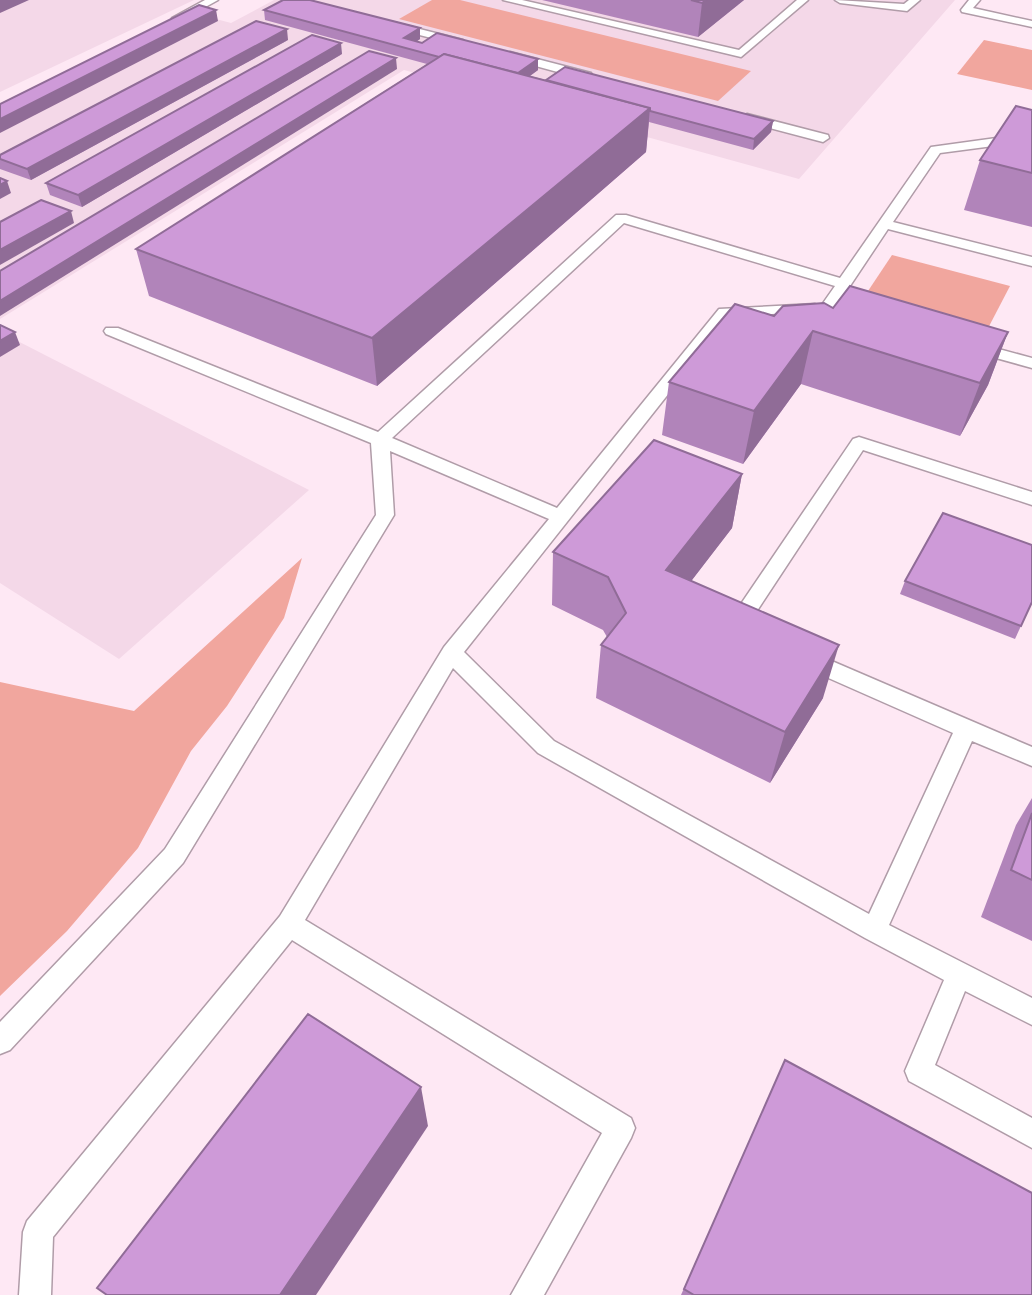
<svg xmlns="http://www.w3.org/2000/svg" width="1032" height="1295" viewBox="0 0 1032 1295" font-family="Rubik,sans-serif">
	<style>
		.built { fill: #f4d8e8 }
		.green { fill: #f1a69e }
		.lines { fill: none; stroke-linecap: round; stroke-linejoin: round }
		.lane-casing { stroke: #b09ca8; stroke-width: 3 }
		.lane { fill: #fff; fill-rule: evenodd }
		.wall { fill: #b184ba }
		.shaded-wall { fill: #906c97 }
		.building { fill: #ce9ad8; stroke: #906c97; stroke-width: 2 }
	</style>
	<rect width="100%" height="100%" fill="#fee8f4"/>
	<g class="built">
		<polygon points="0,0 194,0 0,92"/>
		<polygon points="274,0 955,0 799,179 404,70 0,319 0,115 201,15 231,23"/>
		<polygon points="0,332 309,490 119,659 0,583"/>
	</g>
	<g class="green">
		<polygon points="432,0 460,0 751,71 718,101 399,19"/>
		<polygon points="984,40 1032,50 1032,90 957,74"/>
		<polygon points="892,255 1010,286 985,334 862,300"/>
		<polygon points="302,558 284,618 227,706 191,751 138,848 67,931 0,996 0,682 134,711"/>
	</g>
	<g class="lines">
		<g class="lane-casing">
			<g id="lane">
				<polygon points="205,0 218,0 182,20 172,18"/>
				<polygon points="503,0 522,0 739,50 797,0 808,0 741,57"/>
				<polygon points="835,0 904,4 909,0 920,0 907,11 840,3"/>
				<polygon points="969,0 980,0 973,8 1032,21 1032,27 962,12 961,10"/>
				<polygon points="392,22 463,40 465,42 459,45 388,27 388,23"/>
				<polygon points="510,52 591,73 593,76 587,80 506,58 506,54"/>
				<polygon points="747,114 828,135 829,138 823,142 743,121 741,118"/>
				<polygon points="1032,133 1032,141 940,153 893,222 1032,257 1032,266 888,229 838,304 868,312 870,315 862,320 823,309 821,306 835,286 624,223 392,438 557,508 719,309 815,304 817,307 809,312 730,316 464,652 554,741 869,914 953,733 799,665 795,659 799,653 806,651 813,653 1032,747 1032,766 972,741 889,925 1032,998 1032,1025 965,991 935,1065 1032,1118 1032,1148 909,1081 905,1071 944,980 865,938 538,753 453,668 305,920 631,1118 635,1128 631,1138 544,1295 511,1295 602,1133 292,940 53,1237 51,1295 19,1295 23,1232 27,1221 280,916 444,647 549,519 390,451 394,515 183,863 10,1050 0,1054 0,1022 165,849 376,515 371,443 106,334 104,331 106,328 118,328 378,432 616,215 626,215 840,278 931,147"/>
				<polygon points="973,342 1032,358 1032,368 967,350 965,347 967,344"/>
				<polygon points="859,437 1032,492 1032,505 863,450 747,626 745,634 738,637 728,633 725,628 728,623 853,439"/>
			</g>
		</g>
		<use href="#lane" class="lane"/>
	</g>
	<g class="wall">
		<polygon points="542,0 744,0 698,37"/>
		<polygon points="264,10 420,28 420,39 416,42 538,70 530,76 546,80 773,121 771,132 753,150 649,122 646,152 377,386 149,296 136,249 427,64 265,20"/>
		<polygon points="288,40 31,180 0,169 0,155"/>
		<polygon points="342,54 82,207 50,195 46,183"/>
		<polygon points="1032,110 1032,227 964,210 980,160"/>
		<polygon points="774,316 1008,332 988,385 960,436 801,384 743,464 662,435 669,382"/>
		<polygon points="742,474 732,528 691,581 823,698 770,783 596,698 601,645 607,637 603,630 552,605 553,552"/>
		<polygon points="905,581 1032,602 1015,639 900,594"/>
		<polygon points="1032,798 1032,941 981,917 1016,825"/>
		<polygon points="785,1060 1032,1295 681,1295"/>
	</g>
	<g class="shaded-wall">
		<polygon points="0,0 29,0 0,13"/>
		<polygon points="706,0 744,0 698,37 702,3"/>
		<polygon points="216,10 218,21 0,133 0,119"/>
		<polygon points="420,28 420,39 406,48 404,38"/>
		<polygon points="287,29 288,40 31,180 27,169"/>
		<polygon points="341,43 342,54 82,207 78,195"/>
		<polygon points="396,58 397,69 0,316 0,301"/>
		<polygon points="538,59 538,70 513,88 513,77"/>
		<polygon points="650,108 646,152 377,386 372,338"/>
		<polygon points="773,121 771,132 753,150 754,139"/>
		<polygon points="7,181 11,193 0,199 0,185"/>
		<polygon points="71,211 74,223 0,265 0,250"/>
		<polygon points="813,331 801,384 743,464 754,411"/>
		<polygon points="15,332 20,345 0,357 0,341"/>
		<polygon points="1008,332 988,385 960,436 980,383"/>
		<polygon points="742,474 732,528 659,623 666,570"/>
		<polygon points="839,645 823,698 770,783 785,732"/>
		<polygon points="421,1087 428,1126 316,1295 280,1295"/>
	</g>
	<g class="building">
		<polygon points="283,0 310,0 420,28 404,38 422,43 437,33 538,59 518,73 444,54 439,57 264,10"/>
		<polygon points="691,0 706,0 702,3"/>
		<polygon points="199,5 216,10 0,119 0,104"/>
		<polygon points="256,21 287,29 27,169 0,159 0,155"/>
		<polygon points="312,35 341,43 78,195 46,183"/>
		<polygon points="369,51 396,58 0,301 0,271"/>
		<polygon points="444,54 650,108 372,338 136,249"/>
		<polygon points="565,67 773,121 754,139 650,111 650,108 546,80"/>
		<polygon points="1016,106 1032,110 1032,173 980,160"/>
		<polygon points="0,178 7,181 0,185"/>
		<polygon points="41,200 71,211 0,250 0,222"/>
		<polygon points="850,286 1008,332 980,383 813,331 754,411 669,382 735,304 774,316 783,306 824,303 833,308"/>
		<polygon points="0,325 15,332 0,341"/>
		<polygon points="654,440 742,474 666,570 839,645 785,732 601,645 626,613 608,577 553,552"/>
		<polygon points="943,513 1032,545 1032,602 1021,626 905,581"/>
		<polygon points="1032,813 1032,880 1011,870"/>
		<polygon points="308,1014 421,1087 280,1295 107,1295 97,1288"/>
		<polygon points="785,1060 1032,1193 1032,1295 694,1295 684,1289"/>
	</g>
</svg>
